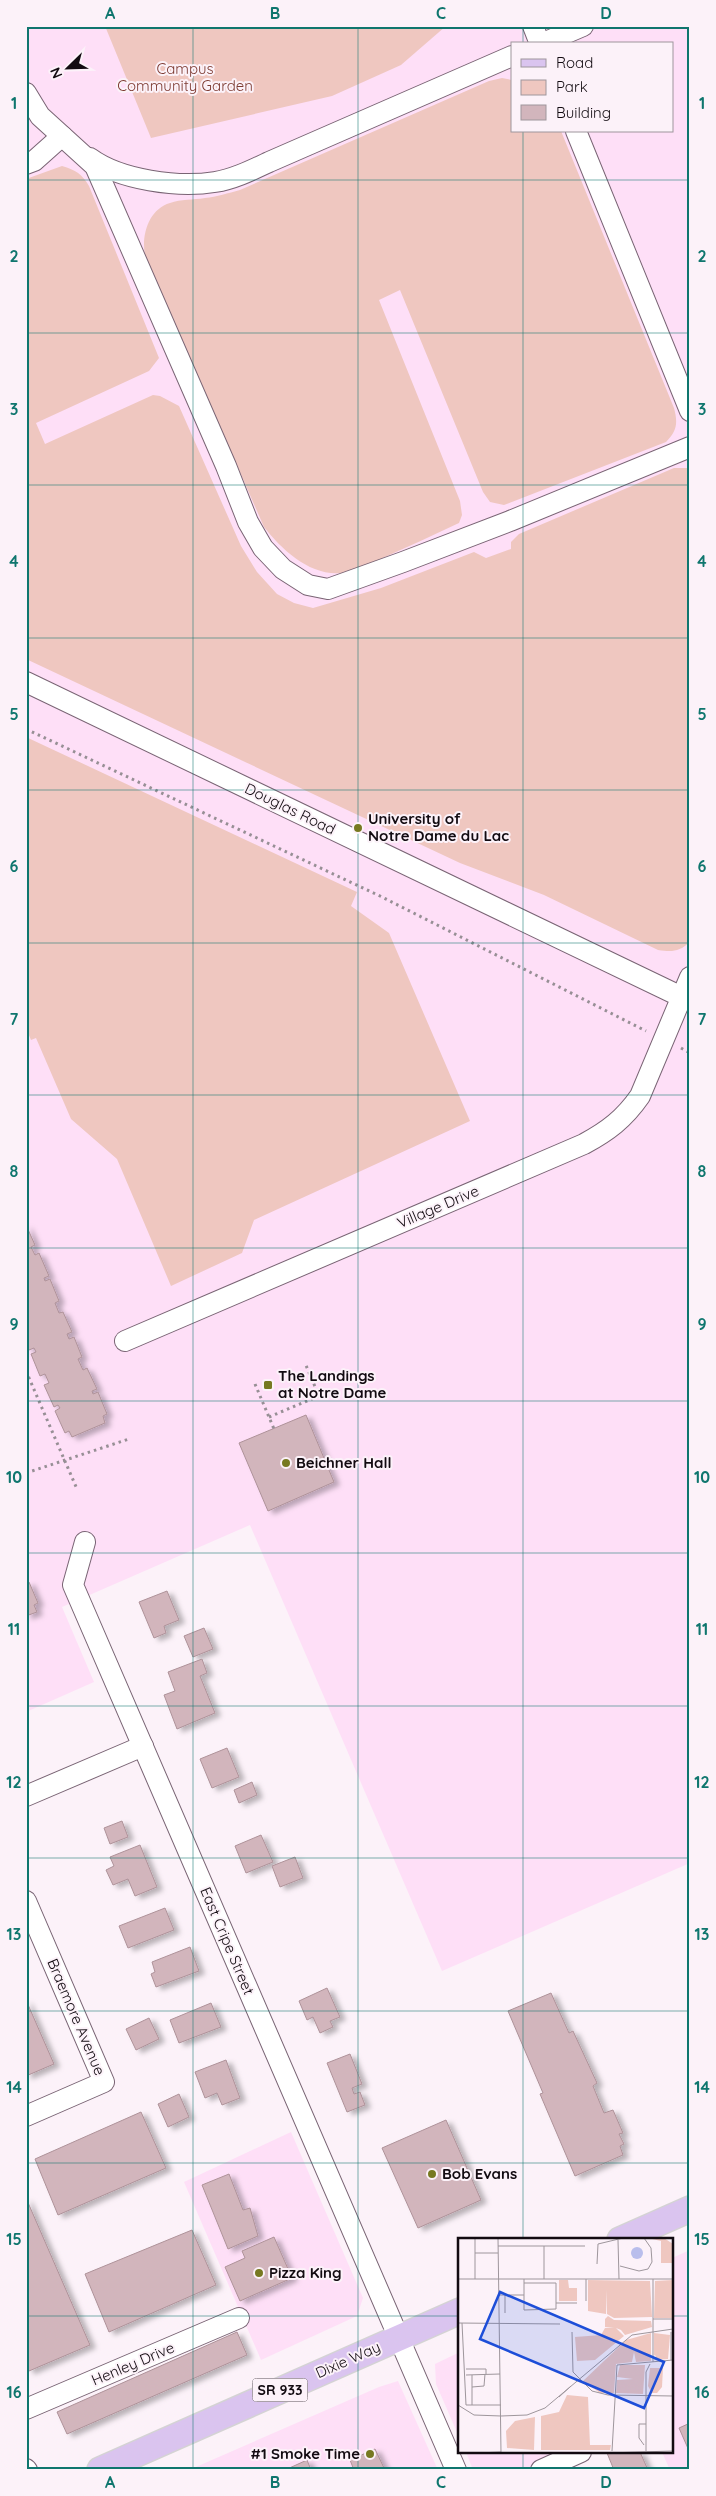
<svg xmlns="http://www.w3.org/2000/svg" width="716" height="2496" viewBox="0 0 716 2496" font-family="Quicksand,sans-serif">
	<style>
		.built { fill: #fedff7; fill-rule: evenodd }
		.green { fill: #efc7c0 }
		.building { fill: #d2b5bc; stroke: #ae9299; filter: url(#shadow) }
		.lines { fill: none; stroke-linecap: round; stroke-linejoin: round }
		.minor-casing { stroke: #796474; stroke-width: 22 }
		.major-casing { stroke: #d4d3d4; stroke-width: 28 }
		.path { stroke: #978f95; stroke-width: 3; stroke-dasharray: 2.5 4; stroke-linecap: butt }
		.minor { stroke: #fff; stroke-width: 20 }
		.major { stroke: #dac4ef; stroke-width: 25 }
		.grid { fill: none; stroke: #0f766e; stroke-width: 1; stroke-opacity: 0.55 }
		.poi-dot { fill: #777921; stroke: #fcf2f9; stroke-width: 2 }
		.labels { text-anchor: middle; stroke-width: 4; stroke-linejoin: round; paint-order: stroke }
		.shield { fill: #fcf2f9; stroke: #585057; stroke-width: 1 }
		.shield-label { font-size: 14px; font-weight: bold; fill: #120b11 }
		.park-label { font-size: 15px; fill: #7d3a31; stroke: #fcf2f9 }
		.street-label { font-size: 15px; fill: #120b11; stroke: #fcf2f9 }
		.poi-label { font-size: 15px; font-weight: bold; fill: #120b11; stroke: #fcf2f9; text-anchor: start }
		.inset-road { fill: none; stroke: #9e969c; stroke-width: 1 }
		.view { fill: #1d4ed8; fill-opacity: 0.15; stroke: #1d4ed8; stroke-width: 2.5 }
		.inset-edge { fill: none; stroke: #120b11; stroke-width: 2.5 }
		.neatline { fill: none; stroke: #0f766e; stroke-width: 2 }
		.grid-label { font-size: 16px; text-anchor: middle; font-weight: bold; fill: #0f766e }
	</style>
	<defs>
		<filter id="shadow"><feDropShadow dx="5.5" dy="3" stdDeviation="2.5" flood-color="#0004"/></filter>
	</defs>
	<rect width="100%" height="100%" fill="#fcf2f9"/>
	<g class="built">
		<path d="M26,26H690V1863L442,1971L250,1525L62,1607L94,1682L26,1712ZM512,44H672V131H512Z"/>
		<polygon points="291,2132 363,2298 357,2316 261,2360 184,2182"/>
		<polygon points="690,2250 690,2470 670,2470 662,2452 672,2452 672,2258"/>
		<polygon points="460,2352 460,2439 436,2384 435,2364"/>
		<polygon points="398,2381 438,2470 189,2470 379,2387"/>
		<polygon points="466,2452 564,2452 523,2470 473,2470"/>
	</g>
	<g class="green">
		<polygon points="105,26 446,26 401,65 332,96 151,138"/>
		<path d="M502,78L512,80V131H561L674,408C678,423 677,431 666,442L504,505L490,502L483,492L400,290L379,300L460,501L462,515L459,523C434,535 409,546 385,557C372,563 355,572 341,573C310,576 282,550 264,527L145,255C141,235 149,209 170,203C181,199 193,200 205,198C217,197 228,193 240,190L489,81Z"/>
		<path d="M62,166C76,170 82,174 89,186L159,358L149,371L36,423L45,444L153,395L160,396L179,406L241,546L257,572L277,594L294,603L313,608L381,588L474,552L486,558L511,549V542L519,534L674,468H687L690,471V942C679,952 672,952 658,950L544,895L460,863L26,659V179Z"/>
		<polygon points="26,737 357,892 351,906 389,933 470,1121 254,1220 242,1253 171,1286 117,1159 71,1119 36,1038 31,1040 26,1028"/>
	</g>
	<g class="building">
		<polygon points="26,1225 35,1245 31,1247 35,1255 39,1253 49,1276 44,1278 45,1281 50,1279 59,1301 55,1303 59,1313 63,1312 72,1332 67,1334 69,1339 74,1337 82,1357 78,1359 83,1370 87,1368 97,1389 92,1391 93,1394 98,1392 107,1414 103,1416 105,1423 72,1437 69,1431 65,1433 55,1411 60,1408 58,1405 54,1407 44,1385 49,1383 45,1374 40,1376 31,1354 36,1352 34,1348 29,1350 26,1344"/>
		<polygon points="306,1415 334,1482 268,1511 239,1443"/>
		<polygon points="29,1582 38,1603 34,1605 37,1612 26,1616 26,1583"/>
		<polygon points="167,1591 179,1620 164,1626 166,1633 154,1638 139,1602"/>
		<polygon points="204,1628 213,1649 193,1657 184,1636"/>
		<polygon points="202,1659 207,1673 200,1676 215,1713 177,1729 164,1695 175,1691 168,1672"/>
		<polygon points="227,1748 239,1777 212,1788 200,1759"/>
		<polygon points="252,1782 257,1795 239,1803 234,1790"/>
		<polygon points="122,1821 128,1837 110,1844 104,1828"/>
		<polygon points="261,1835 273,1862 246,1873 235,1846"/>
		<polygon points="140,1845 157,1887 135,1896 128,1879 113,1885 106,1870 114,1866 110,1857"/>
		<polygon points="295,1857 303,1878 280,1887 272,1866"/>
		<polygon points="165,1908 174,1930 128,1948 119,1926"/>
		<polygon points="190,1947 199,1971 156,1987 151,1974 155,1972 152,1962"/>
		<polygon points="327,1988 340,2017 330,2021 333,2027 320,2033 313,2017 307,2020 299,2001"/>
		<polygon points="551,1993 569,2033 573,2031 597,2083 593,2086 604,2113 613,2110 623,2133 619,2134 624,2144 620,2146 623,2155 575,2176 540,2094 543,2093 508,2011"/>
		<polygon points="26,2000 54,2064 26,2076"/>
		<polygon points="211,2003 221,2027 179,2043 170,2020"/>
		<polygon points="149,2018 159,2039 136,2050 126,2029"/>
		<polygon points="350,2054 362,2084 352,2088 354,2094 360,2092 365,2105 347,2112 327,2063"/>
		<polygon points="226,2060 240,2098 222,2105 217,2093 205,2098 195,2072"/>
		<polygon points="179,2094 189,2117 168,2127 158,2104"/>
		<polygon points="141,2112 166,2168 58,2215 35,2159"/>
		<polygon points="446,2120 481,2200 418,2228 382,2148"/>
		<polygon points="229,2174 243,2210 250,2208 258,2236 228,2249 202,2185"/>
		<polygon points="26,2198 90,2345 29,2371 26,2365"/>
		<polygon points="192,2230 216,2285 109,2332 85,2274"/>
		<polygon points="274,2237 292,2278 240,2301 225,2267 245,2258 242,2251"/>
		<polygon points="237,2332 247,2355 67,2434 57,2412"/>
		<polygon points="690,2423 690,2453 679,2428"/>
		<polygon points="375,2449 385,2470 354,2470 350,2460"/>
		<polygon points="640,2452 648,2470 614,2470 607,2453"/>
		<polygon points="307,2460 311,2470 285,2470"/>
	</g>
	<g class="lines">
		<g class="minor-casing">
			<g id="minor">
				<polyline points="533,26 540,44"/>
				<polyline points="541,44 583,26"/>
				<polyline points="26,93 40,116 95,166 226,466 248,522 263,548 283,569 308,585 328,589 403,562 510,521 690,447"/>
				<polyline points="576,131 690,411"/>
				<path d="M90,158C120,180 178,188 215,182C234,179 252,170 269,162L512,56"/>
				<polyline points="26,164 34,161 62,136"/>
				<polyline points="26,682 690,1001"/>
				<path d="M125,1341L584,1144C608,1131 624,1119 640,1096L690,977"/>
				<polyline points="85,1542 73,1585 456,2470"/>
				<polyline points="26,1796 143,1746"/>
				<polyline points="26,1901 104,2082 26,2116"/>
				<polyline points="26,2409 239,2318"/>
				<polyline points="26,2469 27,2470"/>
				<polyline points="541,2470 581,2452"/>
			</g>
		</g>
		<g class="major-casing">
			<g id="major">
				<polyline points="620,2240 690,2209"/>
				<polyline points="100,2470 460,2311"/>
			</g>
		</g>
		<g class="path">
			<polyline points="26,729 382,897 646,1031"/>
			<polyline points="681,1048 690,1053"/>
			<polyline points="26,1371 77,1489"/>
			<polyline points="255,1384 274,1429"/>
			<polyline points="269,1417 319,1396 305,1363"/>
			<polyline points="26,1473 129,1439"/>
		</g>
		<use href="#minor" class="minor"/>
		<use href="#major" class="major"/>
	</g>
	<path class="grid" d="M193,26V2470M358,26V2470M523,26V44M523,131V2240M26,180H690M26,333H690M26,485H690M26,638H690M26,790H690M26,943H690M26,1095H690M26,1248H690M26,1401H690M26,1553H690M26,1706H690M26,1858H690M26,2011H690M26,2163H690M26,2316H460M672,2316H690M523,2452V2470"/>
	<g class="poi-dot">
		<circle cx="358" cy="828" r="5"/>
		<rect x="263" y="1380" width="10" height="10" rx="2.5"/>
		<circle cx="286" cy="1463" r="5"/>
		<circle cx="432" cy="2174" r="5"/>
		<circle cx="259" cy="2273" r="5"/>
		<circle cx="370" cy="2454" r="5"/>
	</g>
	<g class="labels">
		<rect class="shield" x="252.5" y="2378.5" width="55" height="23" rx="4"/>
		<g class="shield-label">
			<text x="280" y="2395">SR 933</text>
		</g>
		<g class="park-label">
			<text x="185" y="74">Campus<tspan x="185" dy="17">Community Garden</tspan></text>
		</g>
		<g class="street-label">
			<text transform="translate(290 809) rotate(26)" y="5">Douglas Road</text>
			<text transform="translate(438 1207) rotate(-23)" y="5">Village Drive</text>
			<text transform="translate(227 1941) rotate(67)" y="5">East Cripe Street</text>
			<text transform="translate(76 2017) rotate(67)" y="5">Braemore Avenue</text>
			<text transform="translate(348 2360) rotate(-24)" y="5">Dixie Way</text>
			<text transform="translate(133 2364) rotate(-23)" y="5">Henley Drive</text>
		</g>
		<g class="poi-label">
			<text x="368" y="824">University of<tspan x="368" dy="17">Notre Dame du Lac</tspan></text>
			<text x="278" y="1381">The Landings<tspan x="278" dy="17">at Notre Dame</tspan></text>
			<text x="296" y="1468">Beichner Hall</text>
			<text x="442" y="2179">Bob Evans</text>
			<text x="269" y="2278">Pizza King</text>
			<text x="360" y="2459" text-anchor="end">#1 Smoke Time</text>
		</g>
	</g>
	<g transform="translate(458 2238)">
		<rect width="215" height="215" fill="#fcf2f9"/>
		<path d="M190,0H206L215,6V25H203V3ZM101,42H110L111,50H119V63H101ZM130,42L192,43L194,79L156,80L149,76L148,52V76L130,73ZM215,42V80H196L197,43ZM150,78L156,82L193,83L194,89L167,97L163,92L158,90L166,98L137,122L119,123L117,99L143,97L147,90H156L147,89V81ZM193,95V123L178,124L176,114L174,124L158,126L156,155H142L125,143L168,102ZM196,95L212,97L210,121L196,122L198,118L196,117ZM162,127H187L185,156L158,155L159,142L175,141L159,139ZM192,130H205L204,149L199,155H194L190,148ZM109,157L130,159L132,207H153L152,212H83V178L101,174ZM77,179L76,212L49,210L48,193L57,183Z" fill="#efc7c0"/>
		<path d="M173 15a6 6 0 1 1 12 0a6 6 0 1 1-12 0Z" fill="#b9beec"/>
		<path class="inset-road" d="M17,0V41M40,0L43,215M160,2L161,41M40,8H127M86,8V41M17,15H40M139,26L140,6L165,0M162,28L181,33L190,31L194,24L193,10L186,0M0,41H215M66,41V72L98,71V45H66M41,57H66M47,57V75M128,63V41M98,65H119M195,81H215M0,85L102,86M4,85L8,167H43M114,94L115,134L134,153L150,157L215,158M213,94V122M195,124V41M8,131H28V136M8,137L42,136M14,137V167M14,149L26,148L27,136M101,159L113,148M0,167L16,177L43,178M43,178L69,177L87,170L174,97L215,91M186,207L181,200V186H188M154,213L159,127L215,122M188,213V134L192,126M19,215L43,214M148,215L215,213"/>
		<path class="view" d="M42,54L206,124L186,170L22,101Z"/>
		<rect width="215" height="215" class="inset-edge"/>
	</g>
	<rect width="716" height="2496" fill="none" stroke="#fcf2f9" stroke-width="55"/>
	<rect x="511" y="42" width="162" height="90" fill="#fcf2f9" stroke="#9e969c"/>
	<rect x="521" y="59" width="25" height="8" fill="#dac4ef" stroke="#9e969c"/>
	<text x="556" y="68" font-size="15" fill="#120b11">Road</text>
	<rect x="521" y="80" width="25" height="15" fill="#efc7c0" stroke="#9e969c"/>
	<text x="556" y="92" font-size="15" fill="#120b11">Park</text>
	<rect x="521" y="105" width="25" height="15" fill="#d2b5bc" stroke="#9e969c"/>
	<text x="556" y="118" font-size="15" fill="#120b11">Building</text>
	<g transform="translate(68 68) rotate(247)" stroke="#fcf2f9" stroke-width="4" paint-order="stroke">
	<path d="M0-4L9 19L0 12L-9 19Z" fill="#120b11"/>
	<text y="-8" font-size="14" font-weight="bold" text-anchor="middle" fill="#120b11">N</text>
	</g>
	<rect x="28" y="28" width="660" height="2440" class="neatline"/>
	<g class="grid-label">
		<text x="110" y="19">A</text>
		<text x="275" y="19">B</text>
		<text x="441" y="19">C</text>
		<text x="606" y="19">D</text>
		<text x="14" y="109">1</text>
		<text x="702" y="109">1</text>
		<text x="14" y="262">2</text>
		<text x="702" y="262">2</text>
		<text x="14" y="415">3</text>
		<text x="702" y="415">3</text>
		<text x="14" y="567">4</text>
		<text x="702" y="567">4</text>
		<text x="14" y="720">5</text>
		<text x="702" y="720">5</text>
		<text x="14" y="872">6</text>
		<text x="702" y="872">6</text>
		<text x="14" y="1025">7</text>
		<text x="702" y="1025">7</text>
		<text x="14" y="1177">8</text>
		<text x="702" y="1177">8</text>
		<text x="14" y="1330">9</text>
		<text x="702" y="1330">9</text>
		<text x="14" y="1483">10</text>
		<text x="702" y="1483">10</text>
		<text x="14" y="1635">11</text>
		<text x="702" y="1635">11</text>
		<text x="14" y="1788">12</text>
		<text x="702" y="1788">12</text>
		<text x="14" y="1940">13</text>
		<text x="702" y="1940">13</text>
		<text x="14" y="2093">14</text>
		<text x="702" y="2093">14</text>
		<text x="14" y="2245">15</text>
		<text x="702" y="2245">15</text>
		<text x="14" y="2398">16</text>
		<text x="702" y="2398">16</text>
		<text x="110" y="2488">A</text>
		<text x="275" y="2488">B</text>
		<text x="441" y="2488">C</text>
		<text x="606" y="2488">D</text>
	</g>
</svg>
